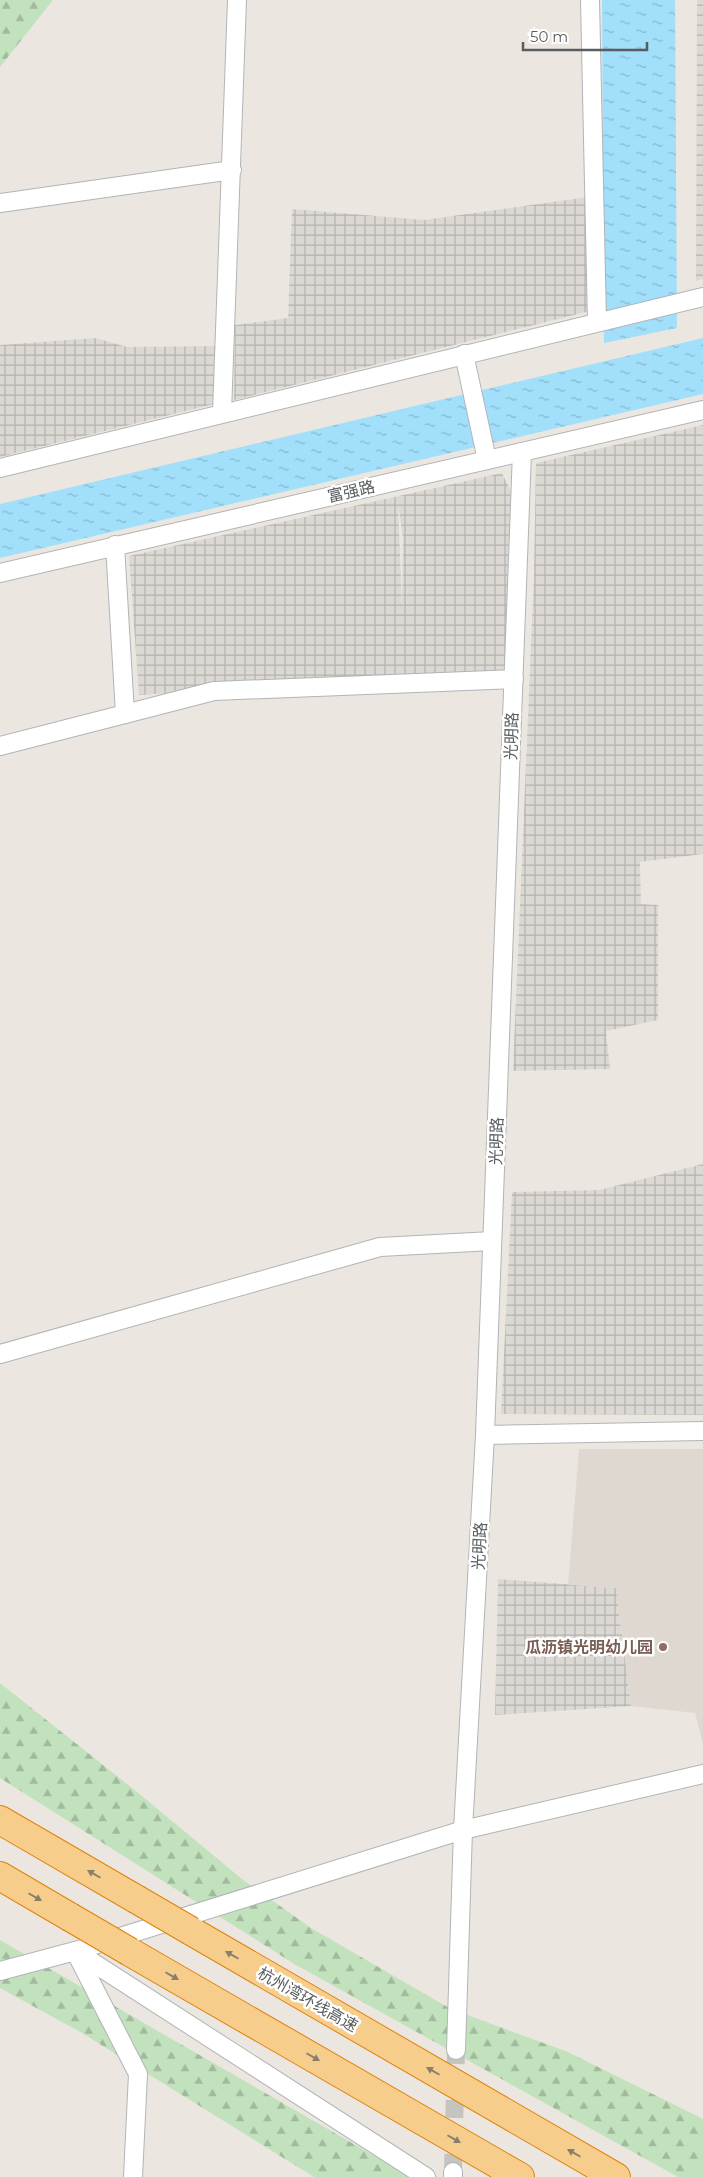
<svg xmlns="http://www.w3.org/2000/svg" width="703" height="2177" viewBox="0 0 703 2177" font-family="Montserrat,'Noto Sans SC',sans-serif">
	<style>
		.industrial { fill: url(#industrial-grid); fill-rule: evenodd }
		.education { fill: #ded8d1 }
		.forest { fill: url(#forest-firs) }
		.water { fill: url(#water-ripples) }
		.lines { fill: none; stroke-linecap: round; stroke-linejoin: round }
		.minor-tunnel { stroke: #c6c4c0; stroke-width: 18; stroke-dasharray: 18 9; stroke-linecap: butt }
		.minor-casing { stroke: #b1b4b7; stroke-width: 20 }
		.motorway-casing { stroke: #df810c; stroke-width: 30 }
		.minor { stroke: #fff; stroke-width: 18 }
		.motorway { stroke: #f7cd8b; stroke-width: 28 }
		.motorway-bridge-casing { stroke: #df810c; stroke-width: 30; stroke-linecap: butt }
		.motorway-bridge { stroke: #f7cd8b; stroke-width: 28 }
		.oneway { fill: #887f6d }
		.education-dot { fill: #8d6e63; stroke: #fff; stroke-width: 2 }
		.labels { text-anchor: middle; stroke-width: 5; stroke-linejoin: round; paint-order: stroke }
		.street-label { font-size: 16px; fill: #595d60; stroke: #fff }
		.education-label { font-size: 16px; font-weight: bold; fill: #785e54; stroke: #fff; text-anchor: end }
	</style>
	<defs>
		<pattern id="industrial-grid" width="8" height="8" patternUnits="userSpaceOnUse" patternTransform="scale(1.25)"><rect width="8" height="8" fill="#dcd9d4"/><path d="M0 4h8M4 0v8" fill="none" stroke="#b5b3af"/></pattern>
		<pattern id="forest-firs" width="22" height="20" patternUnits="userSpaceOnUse" patternTransform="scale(1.25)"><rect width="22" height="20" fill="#c2e2bd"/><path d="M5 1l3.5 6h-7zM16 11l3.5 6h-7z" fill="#a1ba9d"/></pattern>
		<pattern id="water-ripples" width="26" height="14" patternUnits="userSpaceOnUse" patternTransform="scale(1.25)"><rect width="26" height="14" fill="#a1dffa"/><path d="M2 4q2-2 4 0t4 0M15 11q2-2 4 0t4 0" fill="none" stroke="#86b8ce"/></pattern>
	</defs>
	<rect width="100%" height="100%" fill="#ebe7e0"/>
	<g class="industrial">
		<polygon points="697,0 703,0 703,279 696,281"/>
		<polygon points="588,197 590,311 234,400 235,325 288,318 292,209 424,220"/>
		<polygon points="96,338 127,347 216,346 214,404 0,457 0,345"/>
		<polygon points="703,425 703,854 640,862 641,904 658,905 658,1020 606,1031 610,1069 513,1071 534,574 536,463"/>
		<path d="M502,473L520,510L514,679H392L139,695L129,556ZM398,504L403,538L402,607V606Z"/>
		<polygon points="703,1164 703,1415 501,1414 512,1192 599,1190"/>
		<polygon points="498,1579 616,1588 631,1706 495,1715"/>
	</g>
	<polygon class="education" points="579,1449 703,1449 703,1744 695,1713 631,1706 616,1588 568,1585"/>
	<g class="forest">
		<polygon points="0,0 53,0 0,67"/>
		<polygon points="0,1683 142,1796 242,1879 311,1928 451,2009 568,2052 703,2119 703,2177 678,2177 296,1965 0,1778"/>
		<polygon points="0,1940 411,2177 314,2177 82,2033 0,1988"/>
	</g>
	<g class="water">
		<polygon points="602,0 675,0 677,328 604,343"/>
		<polygon points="703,338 703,394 0,558 0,504"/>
	</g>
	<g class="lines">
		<polyline class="minor-tunnel" points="453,2172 456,2050"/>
		<g class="minor-casing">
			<g id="minor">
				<polyline points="590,0 597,322"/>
				<polyline points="0,203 232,170"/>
				<polyline points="464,354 487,460"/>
				<polyline points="222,413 237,0"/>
				<polyline points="0,468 703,297"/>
				<polyline points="0,573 703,410"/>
				<polyline points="125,714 214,691 514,679"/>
				<polyline points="0,746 125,714 115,545"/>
				<polyline points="0,1354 380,1247 492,1241"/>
				<polyline points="485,1435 703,1431"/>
				<polyline points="75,1951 426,2177"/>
				<polyline points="76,1953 138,2074 133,2177"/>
				<polyline points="0,1971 75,1951 463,1830 703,1774"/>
				<polyline points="456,2050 463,1830 485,1435 522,452"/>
				<polyline points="453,2177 453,2172"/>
			</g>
		</g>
		<g class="motorway-casing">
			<g id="motorway">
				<polyline points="0,1820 136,1899"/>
				<polyline points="0,1876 70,1917"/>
				<polyline points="191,1931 616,2177"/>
				<polyline points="130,1952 520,2177"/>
			</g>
		</g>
		<use href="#minor" class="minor"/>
		<use href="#motorway" class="motorway"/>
		<g class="motorway-bridge-casing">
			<g id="motorway-bridge">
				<polyline points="136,1899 191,1931"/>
				<polyline points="70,1917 130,1952"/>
			</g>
		</g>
		<use href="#motorway-bridge" class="motorway-bridge"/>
	</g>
	<defs><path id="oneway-solid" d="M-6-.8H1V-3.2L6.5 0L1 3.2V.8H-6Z" transform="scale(1.25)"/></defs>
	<g class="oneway">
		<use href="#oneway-solid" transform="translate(94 1874) rotate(-150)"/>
		<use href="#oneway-solid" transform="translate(35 1897) rotate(30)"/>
		<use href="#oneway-solid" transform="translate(232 1955) rotate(-150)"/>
		<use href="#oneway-solid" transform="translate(172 1976) rotate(30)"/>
		<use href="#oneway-solid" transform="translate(313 2057) rotate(30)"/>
		<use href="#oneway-solid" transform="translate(433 2071) rotate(-150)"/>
		<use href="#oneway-solid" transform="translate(454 2139) rotate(30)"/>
		<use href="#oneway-solid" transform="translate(574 2153) rotate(-150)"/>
	</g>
	<circle class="education-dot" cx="663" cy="1647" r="5"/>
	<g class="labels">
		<g class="street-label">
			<text transform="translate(351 491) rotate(-13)" y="6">富强路</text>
			<text transform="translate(511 736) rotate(-88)" y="6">光明路</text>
			<text transform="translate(496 1141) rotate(-88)" y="6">光明路</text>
			<text transform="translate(479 1546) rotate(-87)" y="6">光明路</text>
			<text transform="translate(308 1999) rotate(30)" y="6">杭州湾环线高速</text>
		</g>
		<g class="education-label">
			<text x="653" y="1653">瓜沥镇光明幼儿园</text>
		</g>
	</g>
	<path d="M523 42v8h124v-8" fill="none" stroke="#595d60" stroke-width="2.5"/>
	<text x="530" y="42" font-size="15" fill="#595d60" stroke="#ffffff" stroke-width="4" paint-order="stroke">50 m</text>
</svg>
